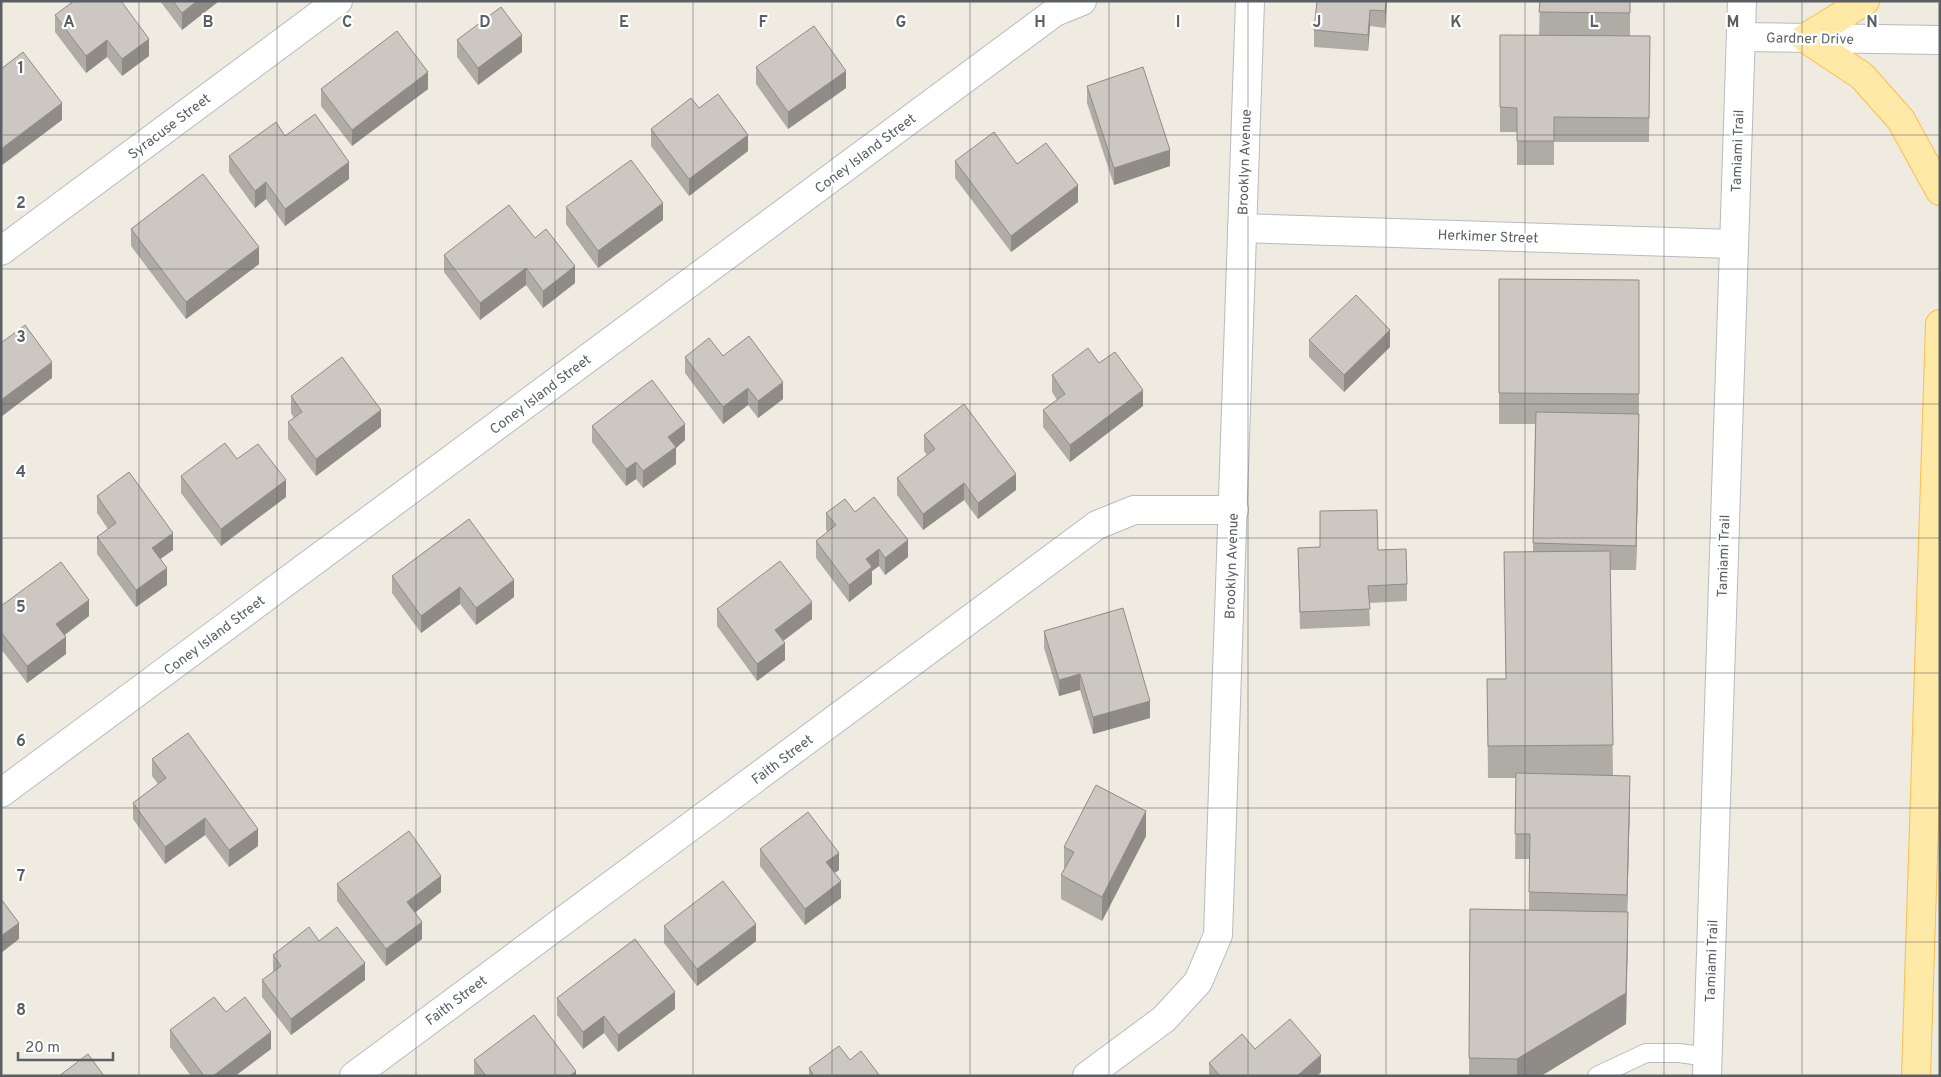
<svg xmlns="http://www.w3.org/2000/svg" width="1941" height="1077" viewBox="0 0 1941 1077" font-family="Overpass,sans-serif">
	<style>
		.lines { fill: none; stroke-linecap: round; stroke-linejoin: round }
		.service-casing { stroke: #b7bbc0; stroke-width: 20 }
		.minor-casing { stroke: #b7bbc0; stroke-width: 30 }
		.primary-casing { stroke: #ffbc4a; stroke-width: 30 }
		.service { stroke: #fff; stroke-width: 18 }
		.minor { stroke: #fff; stroke-width: 28 }
		.primary { stroke: #ffe9a6; stroke-width: 28 }
		.wall { fill: #afaba5 }
		.shaded-wall { fill: #8f8b86 }
		.building { fill: #ccc7c0; stroke: #8f8b86 }
		.grid { fill: none; stroke: #5a5f64; stroke-width: 1; stroke-opacity: 0.55 }
		.labels { text-anchor: middle; stroke-width: 4.5; stroke-linejoin: round; paint-order: stroke }
		.street-label { font-size: 14px; fill: #5a5f64; stroke: #fff }
		.grid-label { font-size: 16px; text-anchor: middle; font-weight: bold; fill: #5a5f64; stroke: #fff; stroke-width: 4.5; stroke-linejoin: round; paint-order: stroke }
	</style>
	<rect width="100%" height="100%" fill="#efebe1"/>
	<g class="lines">
		<g class="service-casing">
			<polyline id="service" points="1597,1076 1646,1053 1679,1053 1708,1057"/>
		</g>
		<g class="minor-casing">
			<g id="minor">
				<polyline points="1741,37 1940,40"/>
				<polyline points="1242,228 1733,244"/>
				<polyline points="1,251 338,1"/>
				<polyline points="1,793 1055,12 1082,1"/>
				<polyline points="354,1076 1097,525 1134,510 1234,510"/>
				<polyline points="1087,1076 1164,1019 1198,982 1218,935 1250,1"/>
				<polyline points="1707,1076 1742,1"/>
			</g>
		</g>
		<g class="primary-casing">
			<g id="primary">
				<polyline points="1865,1 1805,38 1862,76 1901,120 1940,191"/>
				<polyline points="1916,1076 1940,324"/>
			</g>
		</g>
		<use href="#service" class="service"/>
		<use href="#minor" class="minor"/>
		<use href="#primary" class="primary"/>
	</g>
	<g class="wall">
		<polygon points="160,1 219,1 182,30"/>
		<polygon points="1317,1 1387,1 1385,28 1370,26 1368,51 1314,47 1314,30"/>
		<polygon points="1540,1 1630,1 1630,36 1650,36 1649,142 1554,142 1554,165 1517,165 1517,132 1500,132 1500,35 1539,36"/>
		<polygon points="55,15 149,56 122,76 107,57 86,73 55,32"/>
		<polygon points="457,40 522,52 478,85 457,57"/>
		<polygon points="756,67 846,88 788,129 756,84"/>
		<polygon points="1087,86 1170,166 1114,185 1087,103"/>
		<polygon points="321,89 428,89 352,146 321,106"/>
		<polygon points="699,108 748,151 689,196 651,146 651,129"/>
		<polygon points="229,156 349,179 285,226 266,199 255,208 229,172"/>
		<polygon points="955,161 1017,164 1078,202 1011,252 955,178"/>
		<polygon points="566,207 663,220 598,268 566,224"/>
		<polygon points="131,229 259,264 186,319 131,246"/>
		<polygon points="535,238 575,283 543,308 526,285 480,320 444,272 444,255"/>
		<polygon points="1499,279 1639,280 1639,439 1636,570 1610,570 1613,775 1630,800 1627,912 1628,943 1626,1024 1541,1076 1469,1076 1470,909 1529,910 1529,859 1515,859 1516,778 1488,778 1487,679 1506,679 1504,552 1533,552 1535,424 1499,424"/>
		<polygon points="1309,340 1390,347 1344,392 1309,357"/>
		<polygon points="685,357 783,399 758,418 748,405 723,424 685,373"/>
		<polygon points="1099,363 1143,406 1070,462 1043,427 1043,410 1057,400 1052,392 1052,375"/>
		<polygon points="291,396 381,427 316,476 288,439 288,422 294,418 291,413"/>
		<polygon points="592,426 685,440 676,448 676,464 643,488 636,479 626,486 592,442"/>
		<polygon points="924,435 1016,490 978,519 964,500 923,530 897,495 897,478 927,455 924,451"/>
		<polygon points="237,459 286,497 221,546 181,493 181,476"/>
		<polygon points="97,496 173,550 160,559 167,585 136,607 97,554 97,537 108,529 97,513"/>
		<polygon points="1320,511 1378,550 1407,584 1407,601 1369,603 1370,626 1300,629 1298,548 1320,547"/>
		<polygon points="855,512 908,557 885,575 879,566 872,571 872,584 849,602 816,558 816,541 828,532 826,530 826,513"/>
		<polygon points="469,519 514,597 476,625 460,604 421,633 392,593 392,576"/>
		<polygon points="1,606 89,616 65,635 66,654 27,683 1,649"/>
		<polygon points="717,609 812,619 783,641 785,660 757,681 717,626"/>
		<polygon points="1044,631 1150,718 1093,734 1080,690 1059,696 1044,648"/>
		<polygon points="152,759 258,846 229,867 205,835 165,864 133,819 133,803 158,784 152,776"/>
		<polygon points="1146,836 1102,921 1061,899 1061,875 1064,870 1064,847"/>
		<polygon points="760,849 839,870 834,873 841,898 805,925 760,866"/>
		<polygon points="337,884 441,892 415,912 422,939 386,966 337,901"/>
		<polygon points="664,926 756,941 697,986 664,943"/>
		<polygon points="319,941 365,980 291,1035 262,997 262,980 273,972 273,955"/>
		<polygon points="557,998 675,1009 618,1052 604,1033 583,1049 557,1015"/>
		<polygon points="226,1012 271,1049 235,1076 191,1076 170,1047 170,1030"/>
		<polygon points="1255,1049 1321,1072 1317,1076 1209,1076 1209,1063"/>
		<polygon points="474,1060 576,1076 474,1076"/>
		<polygon points="850,1060 880,1076 809,1076 809,1068"/>
	</g>
	<g class="shaded-wall">
		<polygon points="197,1 219,1 182,30 182,13"/>
		<polygon points="1386,1 1387,1 1385,28 1385,11"/>
		<polygon points="1370,10 1370,26 1368,51 1368,35"/>
		<polygon points="522,35 522,52 478,85 478,68"/>
		<polygon points="149,39 149,56 122,76 122,59"/>
		<polygon points="107,40 107,57 86,73 86,56"/>
		<polygon points="846,71 846,88 788,129 788,112"/>
		<polygon points="428,72 428,89 352,146 352,130"/>
		<polygon points="62,103 62,120 1,166 1,149"/>
		<polygon points="748,135 748,151 689,196 689,179"/>
		<polygon points="1170,150 1170,166 1114,185 1114,168"/>
		<polygon points="349,162 349,179 285,226 285,209"/>
		<polygon points="266,182 266,199 255,208 255,191"/>
		<polygon points="1078,185 1078,202 1011,252 1011,236"/>
		<polygon points="663,203 663,220 598,268 598,251"/>
		<polygon points="259,247 259,264 186,319 186,302"/>
		<polygon points="575,266 575,283 543,308 543,291"/>
		<polygon points="526,268 526,285 480,320 480,303"/>
		<polygon points="1390,330 1390,347 1344,392 1344,375"/>
		<polygon points="52,362 52,378 1,417 1,400"/>
		<polygon points="783,382 783,399 758,418 758,401"/>
		<polygon points="748,388 748,405 723,424 723,407"/>
		<polygon points="1143,390 1143,406 1070,462 1070,445"/>
		<polygon points="381,410 381,427 316,476 316,459"/>
		<polygon points="1639,414 1639,439 1636,570 1636,546"/>
		<polygon points="685,424 685,440 676,448 676,464 643,488 643,471 668,437"/>
		<polygon points="636,462 636,479 626,486 626,469"/>
		<polygon points="1016,474 1016,490 978,519 978,503"/>
		<polygon points="286,480 286,497 221,546 221,529"/>
		<polygon points="964,483 964,500 923,530 923,514"/>
		<polygon points="173,533 173,550 152,565 152,548"/>
		<polygon points="908,540 908,557 885,575 885,558"/>
		<polygon points="879,549 879,566 872,571 872,584 849,602 849,585 866,559"/>
		<polygon points="167,568 167,585 136,607 136,590"/>
		<polygon points="514,580 514,597 476,625 476,608"/>
		<polygon points="460,587 460,604 421,633 421,616"/>
		<polygon points="89,600 89,616 56,641 56,624"/>
		<polygon points="812,602 812,619 775,647 775,630"/>
		<polygon points="66,637 66,654 27,683 27,666"/>
		<polygon points="785,643 785,660 757,681 757,664"/>
		<polygon points="1080,674 1080,690 1059,696 1059,680"/>
		<polygon points="1150,701 1150,718 1093,734 1093,717"/>
		<polygon points="1630,776 1630,800 1627,919 1627,895"/>
		<polygon points="1146,811 1146,836 1102,921 1102,897"/>
		<polygon points="205,818 205,835 165,864 165,847"/>
		<polygon points="258,829 258,846 229,867 229,850"/>
		<polygon points="839,853 839,870 826,879 826,862"/>
		<polygon points="441,876 441,892 407,919 407,902"/>
		<polygon points="841,881 841,898 805,925 805,909"/>
		<polygon points="1628,912 1626,1024 1541,1076 1517,1076 1517,1059"/>
		<polygon points="422,922 422,939 386,966 386,949"/>
		<polygon points="19,923 19,939 1,953 1,936"/>
		<polygon points="756,924 756,941 697,986 697,969"/>
		<polygon points="365,963 365,980 291,1035 291,1019"/>
		<polygon points="675,992 675,1009 618,1052 618,1035"/>
		<polygon points="604,1016 604,1033 583,1049 583,1032"/>
		<polygon points="271,1032 271,1049 235,1076 213,1076"/>
		<polygon points="1321,1055 1321,1072 1317,1076 1297,1076"/>
		<polygon points="576,1071 576,1076 570,1076"/>
	</g>
	<g class="building">
		<polygon points="74,1 121,1 149,39 122,59 107,40 86,56 55,15"/>
		<polygon points="173,1 197,1 182,13"/>
		<polygon points="1317,1 1386,1 1385,11 1370,10 1368,35 1314,30"/>
		<polygon points="1540,1 1630,1 1630,13 1539,12"/>
		<polygon points="501,7 522,35 478,68 457,40"/>
		<polygon points="814,26 846,71 788,112 756,67"/>
		<polygon points="397,31 428,72 352,130 321,89"/>
		<polygon points="1500,35 1650,36 1649,118 1554,117 1554,141 1517,141 1517,108 1500,107"/>
		<polygon points="23,52 62,103 1,149 1,69"/>
		<polygon points="1143,67 1170,150 1114,168 1087,86"/>
		<polygon points="718,94 748,135 689,179 651,129 691,98 699,108"/>
		<polygon points="315,114 349,162 285,209 266,182 255,191 229,156 276,122 285,136"/>
		<polygon points="994,132 1017,164 1046,143 1078,185 1011,236 955,161"/>
		<polygon points="631,160 663,203 598,251 566,207"/>
		<polygon points="203,174 259,247 186,302 131,229"/>
		<polygon points="509,205 535,238 546,229 575,266 543,291 526,268 480,303 444,255"/>
		<polygon points="1499,279 1639,280 1639,394 1499,393"/>
		<polygon points="1356,295 1390,330 1344,375 1309,340"/>
		<polygon points="25,325 52,362 1,400 1,343"/>
		<polygon points="749,336 783,382 758,401 748,388 723,407 685,357 709,338 723,356"/>
		<polygon points="1088,348 1099,363 1115,352 1143,390 1070,445 1043,410 1065,394 1052,375"/>
		<polygon points="342,357 381,410 316,459 288,422 302,412 291,396"/>
		<polygon points="652,380 685,424 668,437 676,447 643,471 636,462 626,469 592,426"/>
		<polygon points="964,404 1016,474 978,503 964,483 923,514 897,478 935,449 924,435"/>
		<polygon points="1536,412 1639,414 1636,546 1533,543"/>
		<polygon points="225,443 237,459 258,444 286,480 221,529 181,476"/>
		<polygon points="129,472 173,533 152,548 167,568 136,590 97,537 116,523 97,496"/>
		<polygon points="874,497 908,540 885,558 879,549 866,559 872,567 849,585 816,541 836,525 826,513 845,499 855,512"/>
		<polygon points="1377,510 1378,550 1406,549 1407,584 1368,586 1370,609 1300,612 1298,548 1320,547 1320,511"/>
		<polygon points="469,519 514,580 476,608 460,587 421,616 392,576"/>
		<polygon points="1610,551 1613,745 1488,746 1487,679 1506,679 1504,552"/>
		<polygon points="780,561 812,602 775,630 785,643 757,664 717,609"/>
		<polygon points="61,562 89,600 56,624 66,637 27,666 1,632 1,606"/>
		<polygon points="1123,608 1150,701 1093,717 1080,674 1059,680 1044,631"/>
		<polygon points="188,733 258,829 229,850 205,818 165,847 133,803 166,778 152,759"/>
		<polygon points="1516,773 1630,776 1627,895 1529,892 1530,834 1515,834"/>
		<polygon points="1096,785 1146,811 1102,897 1061,875 1074,852 1064,847"/>
		<polygon points="808,812 839,853 826,862 841,881 805,909 760,849"/>
		<polygon points="409,831 441,876 407,902 422,922 386,949 337,884"/>
		<polygon points="723,881 756,924 697,969 664,926"/>
		<polygon points="1,899 19,923 1,936"/>
		<polygon points="1470,909 1628,912 1626,993 1517,1059 1469,1058"/>
		<polygon points="309,927 319,941 337,927 365,963 291,1019 262,980 281,966 273,955"/>
		<polygon points="635,939 675,992 618,1035 604,1016 583,1032 557,998"/>
		<polygon points="214,997 226,1012 245,997 271,1032 213,1076 204,1076 170,1030"/>
		<polygon points="534,1015 576,1071 570,1076 486,1076 474,1060"/>
		<polygon points="1290,1019 1321,1055 1297,1076 1220,1076 1209,1063 1242,1034 1255,1049"/>
		<polygon points="839,1046 850,1060 861,1051 880,1076 814,1076 809,1068"/>
		<polygon points="88,1054 104,1076 59,1076"/>
	</g>
	<path class="grid" d="M139,1V1076M277,1V1076M416,1V1076M555,1V1076M693,1V1076M832,1V1076M970,1V1076M1109,1V1076M1248,1V1076M1386,1V1076M1525,1V1076M1664,1V1076M1802,1V1076M1,135H1940M1,269H1940M1,404H1940M1,538H1940M1,673H1940M1,808H1940M1,942H1940"/>
	<g class="labels">
		<g class="street-label">
			<text transform="translate(1810 38) rotate(1)" y="5">Gardner Drive</text>
			<text transform="translate(169 126) rotate(-37)" y="5">Syracuse Street</text>
			<text transform="translate(1737 151) rotate(-88)" y="5">Tamiami Trail</text>
			<text transform="translate(865 153) rotate(-37)" y="5">Coney Island Street</text>
			<text transform="translate(1244 162) rotate(-88)" y="5">Brooklyn Avenue</text>
			<text transform="translate(1488 236) rotate(2)" y="5">Herkimer Street</text>
			<text transform="translate(540 394) rotate(-37)" y="5">Coney Island Street</text>
			<text transform="translate(1723 556) rotate(-88)" y="5">Tamiami Trail</text>
			<text transform="translate(1231 566) rotate(-88)" y="5">Brooklyn Avenue</text>
			<text transform="translate(214 635) rotate(-37)" y="5">Coney Island Street</text>
			<text transform="translate(782 759) rotate(-37)" y="5">Faith Street</text>
			<text transform="translate(1711 961) rotate(-88)" y="5">Tamiami Trail</text>
			<text transform="translate(456 1000) rotate(-37)" y="5">Faith Street</text>
		</g>
	</g>
	<g class="grid-label">
		<text x="69" y="27">A</text>
		<text x="208" y="27">B</text>
		<text x="347" y="27">C</text>
		<text x="485" y="27">D</text>
		<text x="624" y="27">E</text>
		<text x="763" y="27">F</text>
		<text x="901" y="27">G</text>
		<text x="1040" y="27">H</text>
		<text x="1178" y="27">I</text>
		<text x="1317" y="27">J</text>
		<text x="1456" y="27">K</text>
		<text x="1594" y="27">L</text>
		<text x="1733" y="27">M</text>
		<text x="1872" y="27">N</text>
		<text x="21" y="73">1</text>
		<text x="21" y="208">2</text>
		<text x="21" y="342">3</text>
		<text x="21" y="477">4</text>
		<text x="21" y="612">5</text>
		<text x="21" y="746">6</text>
		<text x="21" y="881">7</text>
		<text x="21" y="1015">8</text>
	</g>
	<rect width="1941" height="1077" fill="none" stroke="#5a5f64" stroke-width="5"/>
	<path d="M18 1052v8h95v-8" fill="none" stroke="#5a5f64" stroke-width="2.5"/>
	<text x="25" y="1052" font-size="15" fill="#5a5f64" stroke="#ffffff" stroke-width="4" paint-order="stroke">20 m</text>
</svg>
